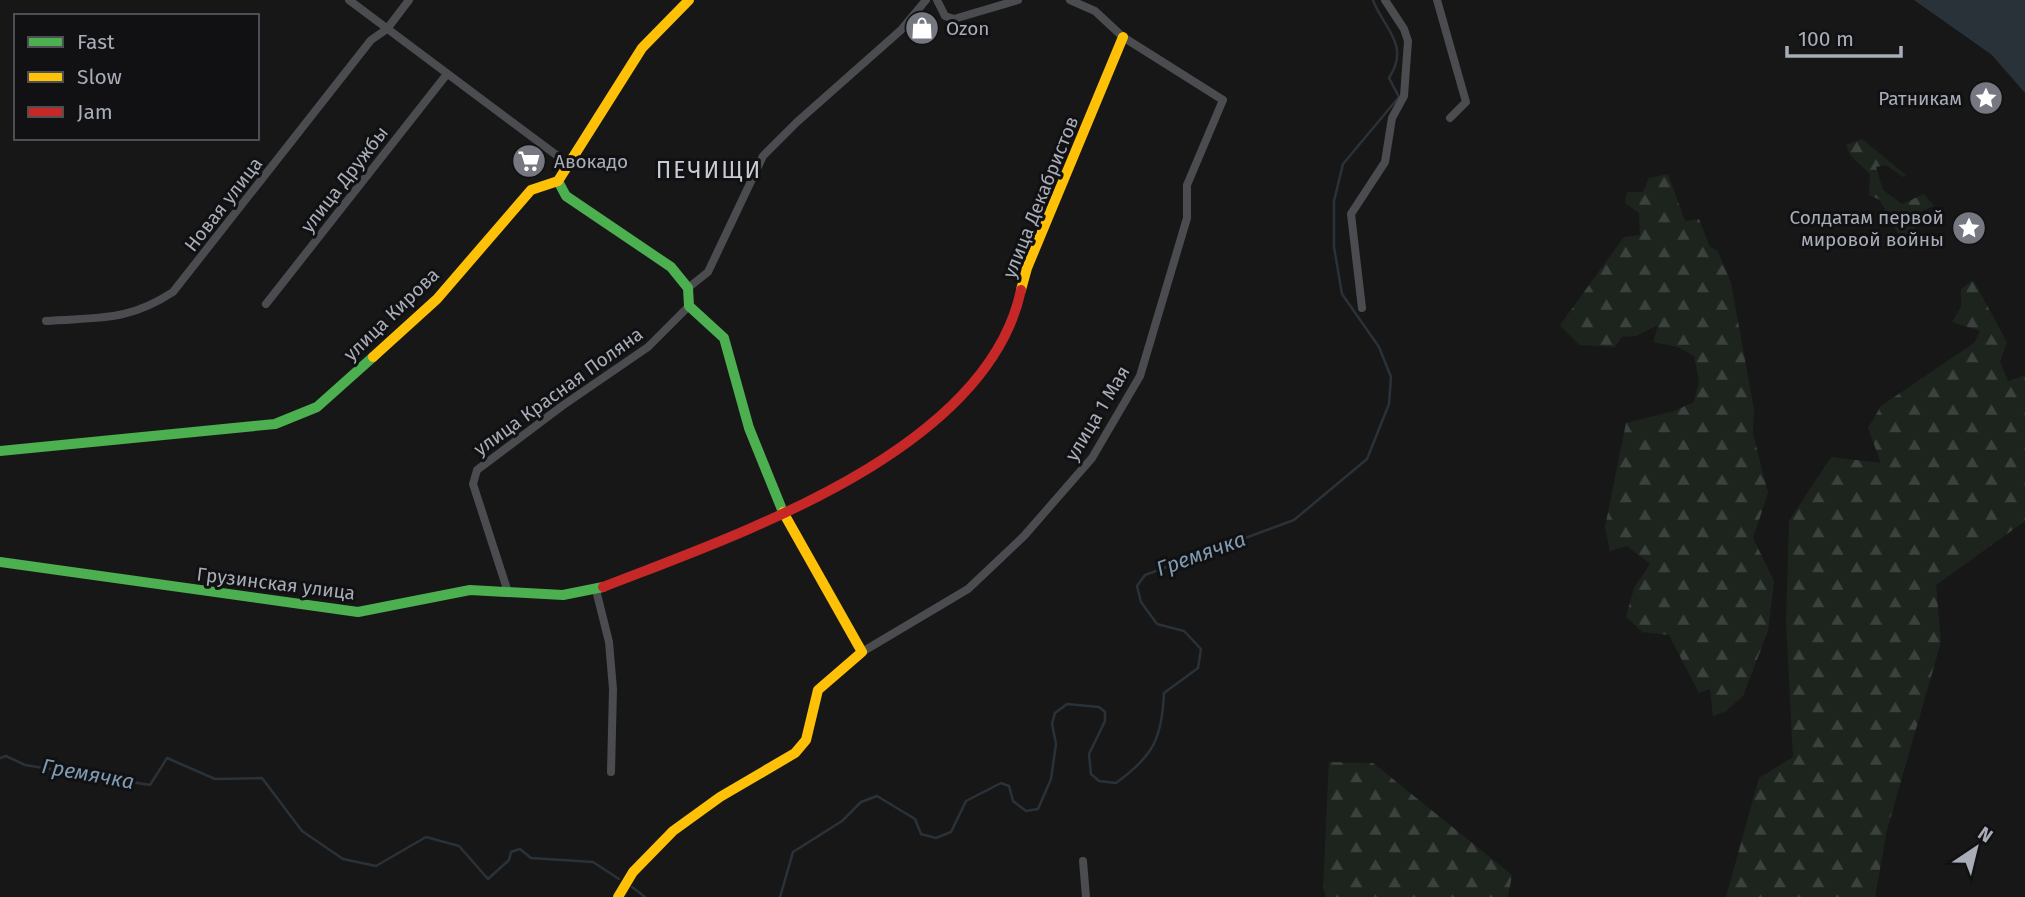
<svg xmlns="http://www.w3.org/2000/svg" width="2025" height="897" viewBox="0 0 2025 897" font-family="'Fira Sans',sans-serif">
	<style>
		.forest { fill: url(#forest-firs) }
		.water { fill: #2a3239 }
		.lines { fill: none; stroke-linecap: round; stroke-linejoin: round }
		.stream { stroke: #2a3239; stroke-width: 2.5 }
		.street { stroke: #4b4c50; stroke-width: 8 }
		.fast { stroke: #4caf50; stroke-width: 10 }
		.slow { stroke: #ffc107; stroke-width: 10 }
		.jam { stroke: #c62828; stroke-width: 10 }
		.labels { text-anchor: middle; stroke-width: 6; stroke-linejoin: round; paint-order: stroke }
		.poi-label { font-size: 19px; fill: #a8adb8; stroke: #111113; text-anchor: start }
		.street-label { font-size: 19px; fill: #a8adb8; stroke: #111113 }
		.water-label { font-size: 21px; font-style: italic; fill: #7f9bb3; stroke: #111113 }
		.quarter-label { font-size: 23px; letter-spacing: 2px; fill: #c9ccd4; stroke: #111113 }
	</style>
	<defs>
		<pattern id="forest-firs" width="22" height="20" patternUnits="userSpaceOnUse" patternTransform="scale(1.75)"><rect width="22" height="20" fill="#1d241e"/><path d="M5 1l3.5 6h-7zM16 11l3.5 6h-7z" fill="#3b413d"/></pattern>
	</defs>
	<rect width="100%" height="100%" fill="#171717"/>
	<g class="forest">
		<polygon points="1862,139 1906,175 1903,177 1886,165 1876,167 1883,190 1902,204 1924,194 1934,206 1914,214 1916,246 1906,249 1880,200 1869,195 1870,174 1850,155 1846,145"/>
		<polygon points="1668,174 1685,221 1699,219 1710,247 1718,251 1731,283 1754,410 1753,434 1768,493 1753,538 1774,581 1768,631 1743,696 1726,711 1713,716 1710,689 1699,693 1669,635 1642,632 1626,617 1634,588 1650,564 1627,546 1610,551 1605,527 1626,423 1674,411 1694,402 1699,381 1694,356 1678,347 1653,342 1658,325 1636,336 1622,337 1615,347 1579,345 1560,325 1624,237 1640,235 1639,213 1625,203 1627,192 1643,192 1649,178"/>
		<polygon points="1973,280 2007,342 2000,361 2008,381 2025,375 2025,521 1936,585 1941,642 1887,830 1875,897 1726,897 1759,778 1793,757 1786,621 1789,521 1831,457 1881,463 1868,428 1881,406 1974,343 1980,331 1952,322 1961,307 1961,289"/>
		<polygon points="1329,762 1373,763 1512,875 1508,897 1326,897 1323,888"/>
	</g>
	<polygon class="water" points="1914,0 2025,0 2025,93 1992,55"/>
	<g class="lines">
		<g class="stream">
			<polyline points="0,758 6,756 25,765 150,785 167,758 215,779 262,778 302,831 343,859 376,866 426,837 459,846 488,879 509,860 511,852 520,849 531,858 593,862 619,879"/>
			<polyline points="632,887 645,897"/>
			<path d="M780,897L793,852L842,821L861,802L877,796L915,819L921,834L936,838L951,832L966,801L1001,783L1009,786L1013,801L1026,811L1038,809L1051,779L1056,744L1052,724L1055,713L1067,704L1099,707L1105,712V721L1089,754L1091,774L1099,781L1116,783C1153,756 1162,739 1164,693L1198,668L1201,649L1184,631L1157,624L1141,602L1137,586L1145,575L1294,520L1367,459L1389,404L1391,377L1379,347L1342,294L1334,247V201L1343,164L1399,97L1389,78C1411,44 1383,28 1373,0"/>
		</g>
		<g class="street">
			<polyline points="349,0 567,163"/>
			<polyline points="937,0 945,16 954,19 1018,0"/>
			<polyline points="1437,0 1466,102 1450,118"/>
			<polyline points="688,288 708,272 763,156 797,122 901,30 926,0"/>
			<polyline points="266,304 447,74"/>
			<polyline points="1362,308 1351,214 1385,162 1392,118 1404,96 1408,41 1404,29 1385,0"/>
			<path d="M46,321C99,317 127,322 173,292L371,40L387,29L409,0"/>
			<polyline points="596,590 609,642 613,689 611,772"/>
			<polyline points="508,592 473,484 477,470 562,406 648,347 689,306"/>
			<polyline points="862,652 968,589 1024,536 1092,458 1140,376 1187,218 1187,185 1223,100 1123,37 1095,11 1070,0"/>
			<polyline points="1083,861 1086,897"/>
		</g>
		<g class="fast">
			<polyline points="558,181 566,196 671,267 688,288 689,306 724,338 749,428 783,512"/>
			<polyline points="0,451 275,424 317,407 373,357"/>
			<polyline points="0,562 358,612 470,590 563,595 603,587"/>
		</g>
		<g class="slow">
			<polyline points="1021,290 1027,268 1123,37"/>
			<polyline points="373,357 437,299 531,190 558,181 642,48 689,0"/>
			<polyline points="618,897 633,872 673,831 720,797 795,753 806,740 818,690 862,652 783,512"/>
		</g>
		<path class="jam" d="M603,587C739,534 987,451 1021,290"/>
	</g>
	<defs>
		<g id="shop-disc" transform="scale(1.75)"><circle r="9.5" fill="#757880" stroke="#111113"/><path d="M-5-2.5h2.3a2.7 3.5 0 0 1 5.4 0H5L5.5 6h-11ZM-1.5-2.5h3a1.5 2.3 0 0 0-3 0Z" fill="#fff"/></g>
		<g id="sight-disc" transform="scale(1.75)"><circle r="9.5" fill="#757880" stroke="#111113"/><path d="M0-6L1.8-2.2L6-1.7L2.9 1.2L3.7 5.4L0 3.3L-3.7 5.4L-2.9 1.2L-6-1.7L-1.8-2.2Z" fill="#fff"/></g>
		<g id="supermarket-disc" transform="scale(1.75)"><circle r="9.5" fill="#757880" stroke="#111113"/><path d="M-6-5.5h2.5l.6 2H6L4.5 2H-2.5L-4.4-4H-6ZM-1.5 3.2a1.3 1.3 0 1 0 .1 0ZM3 3.2a1.3 1.3 0 1 0 .1 0Z" fill="#fff"/></g>
	</defs>
	<g fill-rule="evenodd">
		<use href="#shop-disc" x="922" y="28"/>
		<use href="#sight-disc" x="1986" y="98"/>
		<use href="#supermarket-disc" x="529" y="161"/>
		<use href="#sight-disc" x="1969" y="228"/>
	</g>
	<g class="labels">
		<g class="poi-label">
			<text x="946" y="35">Ozon</text>
			<text x="1962" y="105" text-anchor="end">Ратникам</text>
			<text x="554" y="168">Авокадо</text>
			<text x="1944" y="224" text-anchor="end">Солдатам первой<tspan x="1944" dy="22">мировой войны</tspan></text>
		</g>
		<g class="street-label">
			<text transform="translate(344 179) rotate(-52)" y="7">улица Дружбы</text>
			<text transform="translate(1040 197) rotate(-68)" y="7">улица Декабристов</text>
			<text transform="translate(223 204) rotate(-52)" y="7">Новая улица</text>
			<text transform="translate(391 314) rotate(-44)" y="7">улица Кирова</text>
			<text transform="translate(558 391) rotate(-36)" y="7">улица Красная Поляна</text>
			<text transform="translate(1097 413) rotate(-59)" y="7">улица 1 Мая</text>
			<text transform="translate(276 583) rotate(7)" y="7">Грузинская улица</text>
		</g>
		<g class="water-label">
			<text transform="translate(1201 554) rotate(-20)" y="7">Гремячка</text>
			<text transform="translate(88 774) rotate(10)" y="7">Гремячка</text>
		</g>
		<g class="quarter-label">
			<text x="709" y="178">ПЕЧИЩИ</text>
		</g>
	</g>
	<rect x="14" y="14" width="245" height="126" fill="#111113" stroke="#4d4f55" stroke-width="2"/>
	<rect x="28" y="37" width="35" height="10" fill="#4caf50" stroke="#4d4f55" stroke-width="2"/>
	<text x="77" y="49" font-size="21" fill="#a8adb8">Fast</text>
	<rect x="28" y="72" width="35" height="10" fill="#ffc107" stroke="#4d4f55" stroke-width="2"/>
	<text x="77" y="84" font-size="21" fill="#a8adb8">Slow</text>
	<rect x="28" y="107" width="35" height="10" fill="#c62828" stroke="#4d4f55" stroke-width="2"/>
	<text x="77" y="119" font-size="21" fill="#a8adb8">Jam</text>
	<g transform="translate(1976 848) rotate(35)" stroke="#111113" stroke-width="5" paint-order="stroke">
	<path d="M0-5L12 26L0 18L-12 26Z" fill="#a8adb8"/>
	<text y="-10" font-size="19" font-weight="bold" text-anchor="middle" fill="#a8adb8">N</text>
	</g>
	<path d="M1787 46v10h114v-10" fill="none" stroke="#a8adb8" stroke-width="3.5"/>
	<text x="1798" y="46" font-size="21" fill="#a8adb8" stroke="#111113" stroke-width="5" paint-order="stroke">100 m</text>
</svg>
